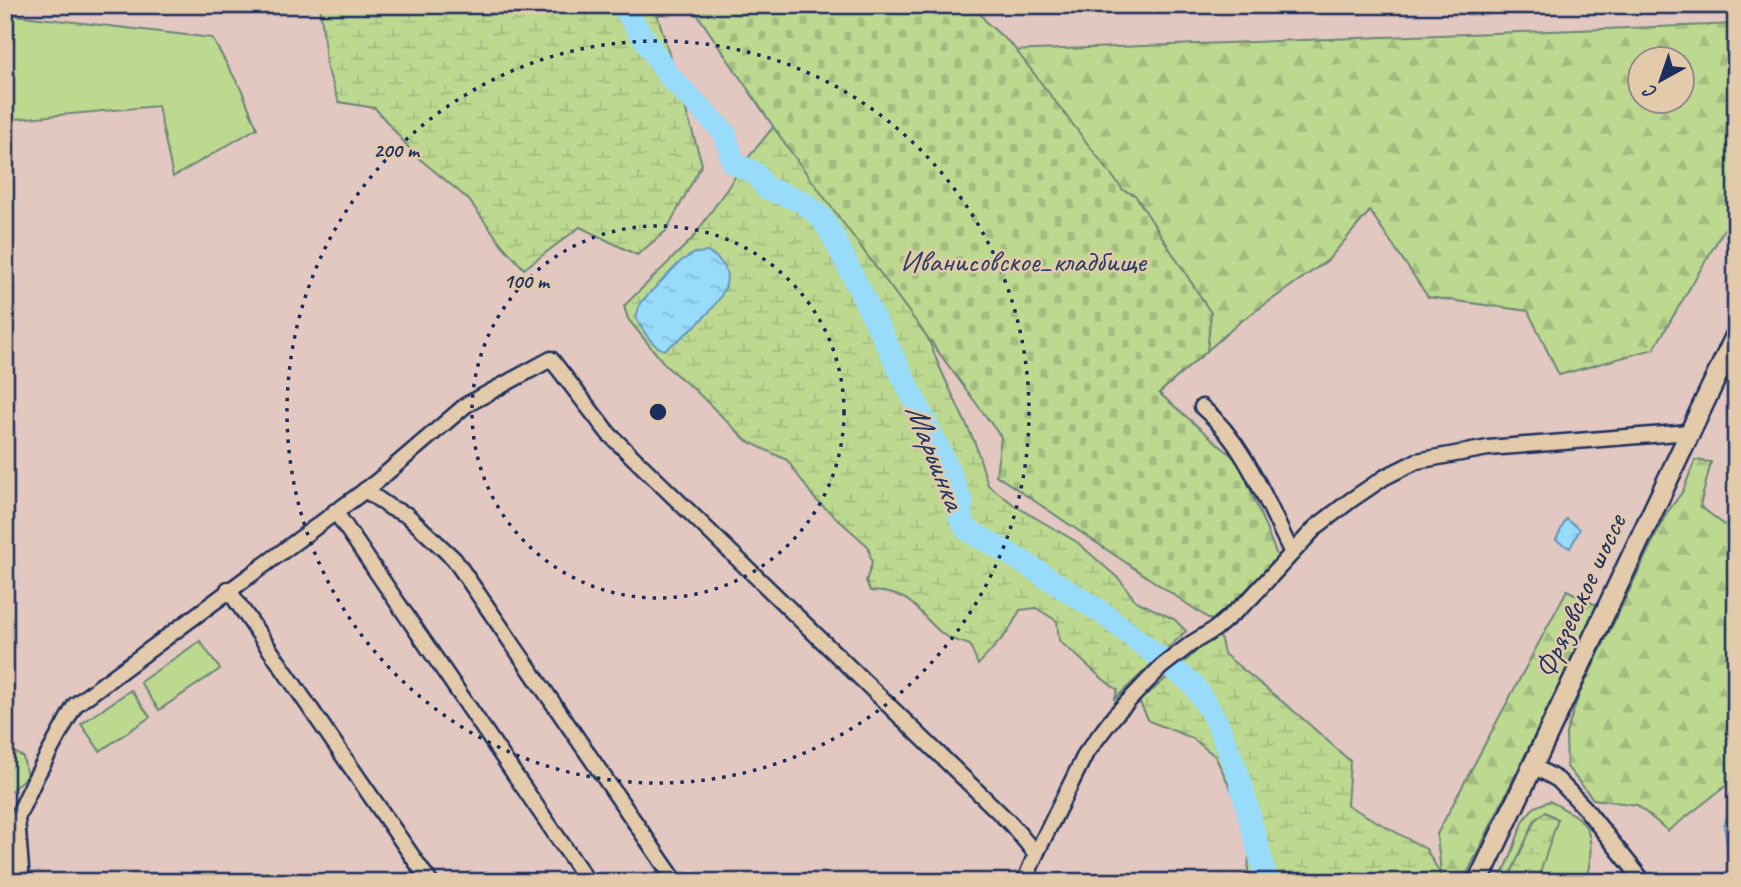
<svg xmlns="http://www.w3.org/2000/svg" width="1741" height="887" viewBox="0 0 1741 887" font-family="Caveat,sans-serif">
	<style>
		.green { fill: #bdd990; stroke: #6c8477; stroke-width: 2 }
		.forest { fill: url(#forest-firs); stroke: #6c8477; stroke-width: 2; fill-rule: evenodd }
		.wetland { fill: url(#wetland-marsh); stroke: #6c8477; stroke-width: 2 }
		.cemetery { fill: url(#cemetery-stones); stroke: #6c8477; stroke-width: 2 }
		.water { fill: url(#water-ripples); stroke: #6696bc; stroke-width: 2 }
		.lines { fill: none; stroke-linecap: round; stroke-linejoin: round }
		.river { stroke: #98dbfa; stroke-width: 23 }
		.minor-casing { stroke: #1b2f5e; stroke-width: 19 }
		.highway-casing { stroke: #1b2f5e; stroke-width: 24 }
		.minor { stroke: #e3caab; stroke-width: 14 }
		.highway { stroke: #e3caab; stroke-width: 19 }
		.ring { fill: none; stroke: #1b2f5e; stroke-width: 3.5; stroke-dasharray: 3.5 7 }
		.labels { text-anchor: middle; stroke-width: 5; stroke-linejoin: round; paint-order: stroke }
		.park-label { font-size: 30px; fill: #2b4063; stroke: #e3caab }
		.street-label { font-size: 30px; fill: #1b2f5e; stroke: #e3caab }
		.water-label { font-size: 32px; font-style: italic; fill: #213866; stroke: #e3caab }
		.centre { fill: #1b2f5e; stroke: #e3caab; stroke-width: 3.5 }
		.ring-label { font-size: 21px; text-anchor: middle; font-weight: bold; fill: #1b2f5e; stroke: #e3caab; stroke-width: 5; stroke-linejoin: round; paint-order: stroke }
	</style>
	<defs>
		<pattern id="forest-firs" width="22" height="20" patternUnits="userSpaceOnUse" patternTransform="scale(1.75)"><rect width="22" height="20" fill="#bdd990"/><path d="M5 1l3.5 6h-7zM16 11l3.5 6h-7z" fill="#a2bb7f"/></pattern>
		<pattern id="wetland-marsh" width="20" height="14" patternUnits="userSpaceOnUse" patternTransform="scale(1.75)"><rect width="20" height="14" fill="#bdd990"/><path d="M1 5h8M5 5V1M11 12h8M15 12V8" fill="none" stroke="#a2bb7f"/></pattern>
		<pattern id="cemetery-stones" width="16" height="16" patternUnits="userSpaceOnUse" patternTransform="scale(1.75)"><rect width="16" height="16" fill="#bdd990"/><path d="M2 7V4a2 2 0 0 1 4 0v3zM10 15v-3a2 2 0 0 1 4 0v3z" fill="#a2bb7f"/></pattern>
		<pattern id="water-ripples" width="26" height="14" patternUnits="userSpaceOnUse" patternTransform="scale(1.75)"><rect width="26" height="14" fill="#98dbfa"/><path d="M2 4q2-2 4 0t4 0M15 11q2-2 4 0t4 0" fill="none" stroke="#82bcd9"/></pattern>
	</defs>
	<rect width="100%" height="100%" fill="#e2c8c0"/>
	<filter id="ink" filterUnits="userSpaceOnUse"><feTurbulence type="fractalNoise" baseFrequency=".0143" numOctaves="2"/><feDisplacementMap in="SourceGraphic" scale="14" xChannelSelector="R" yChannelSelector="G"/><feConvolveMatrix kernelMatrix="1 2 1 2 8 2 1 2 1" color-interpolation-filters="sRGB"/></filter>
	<g filter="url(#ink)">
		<g class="green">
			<polygon points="5,14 212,38 242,91 257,128 173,177 158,106 5,120"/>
			<polygon points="200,641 220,669 159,710 140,682"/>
			<polygon points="131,690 150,717 100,751 81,724"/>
			<polygon points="5,747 23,757 27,776 5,796"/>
			<path d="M1550,801C1562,808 1578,815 1586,827C1594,842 1590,867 1585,882H1503L1501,875C1515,858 1517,821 1534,808C1538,805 1546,803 1550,801Z"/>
		</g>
		<g class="forest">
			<path d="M1736,24V209L1654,349L1559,375L1528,311L1428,297L1370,211L1328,260L1240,322L1159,393L1007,51ZM1640,60H1682V102H1640Z"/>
			<polygon points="1695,460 1711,462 1700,506 1730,529 1736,520 1736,778 1668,831 1637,805 1593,799 1567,767 1566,733 1579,695 1666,514 1683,491"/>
			<path d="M1567,590L1598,606L1463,882H1440C1443,873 1437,847 1437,834Z"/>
			<polygon points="8,818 13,882 5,882 5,820"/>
		</g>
		<g class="wetland">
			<polygon points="320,5 651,5 658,17 702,164 666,231 637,255 580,227 524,269 503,246 468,199 415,155 375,108 339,102 327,68"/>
			<path d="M779,120L919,316L940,368L975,443L988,485L1017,507L1077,542L1120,580L1136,601L1174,619L1186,631L1114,700L1118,690C1097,677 1082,658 1061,643L1059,640L1057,621L1036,608L1020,610L1008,632L978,665L970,645C962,642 951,640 944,635C912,610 918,593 870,591L866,581L872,563L868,546L815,499L787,460L747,441L696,391L667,367L628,319L624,306L693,238L748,158Z"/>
			<polygon points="1219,631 1224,654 1301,717 1350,761 1347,805 1426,849 1440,873 1439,882 1237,882 1248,871 1251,830 1215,756 1192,738 1149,721 1138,699 1153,690"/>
			<polygon points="1545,812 1558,819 1537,882 1507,882 1535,820"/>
		</g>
		<polygon class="cemetery" points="691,5 974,5 987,23 1012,45 1123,190 1135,195 1211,313 1207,351 1159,393 1239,462 1278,558 1214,622 996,475 1001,437 785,144"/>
		<g class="water">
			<path d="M707,252C715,255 719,259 724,266C740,294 685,336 664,350C651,346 643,330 636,318L640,303L681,261L695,253Z"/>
			<polygon points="1566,519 1580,529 1570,548 1556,540"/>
			<polygon points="1736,799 1736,872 1730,867 1724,824"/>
		</g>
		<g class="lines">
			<polyline class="river" points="622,5 668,75 725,133 733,163 755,173 766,188 803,202 822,218 834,238 940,451 962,503 959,515 966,529 1018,559 1104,614 1194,685 1217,722 1240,780 1267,882"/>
			<g class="minor-casing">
				<g id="minor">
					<path d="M1202,407C1246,444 1267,504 1292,553"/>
					<polyline points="365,490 391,508 407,515 454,559 676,882"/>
					<polyline points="335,511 588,882"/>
					<polyline points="228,589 430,882"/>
					<polyline points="1532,765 1558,780 1584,807 1644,882"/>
					<polyline points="22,882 17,818 36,777 75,705 375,483 466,405 551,359 609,434 1011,824 1036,854 1086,753 1115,715 1161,667 1192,643 1215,629 1250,599 1316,527 1351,500 1385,477 1417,461 1488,448 1690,432"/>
					<polyline points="1024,882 1036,854"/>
				</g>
			</g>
			<g class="highway-casing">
				<polyline id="highway" points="1478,882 1736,335"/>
			</g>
			<use href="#minor" class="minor"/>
			<use href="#highway" class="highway"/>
		</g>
	</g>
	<g class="ring">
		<circle cx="658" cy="412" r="186"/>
		<circle cx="658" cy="412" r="371"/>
	</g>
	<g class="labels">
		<g class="park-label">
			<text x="1023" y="271">Иванисовское_кладбище</text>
		</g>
		<g class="street-label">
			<text transform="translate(1580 596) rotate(-65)" y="10">Фрязевское шоссе</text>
		</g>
		<g class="water-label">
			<text transform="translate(936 456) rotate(68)" y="11">Марьинка</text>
		</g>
	</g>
	<circle cx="658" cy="412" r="10" class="centre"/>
	<g class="ring-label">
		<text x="396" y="157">200 m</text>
		<text x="526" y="288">100 m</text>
	</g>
	<rect width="1741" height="887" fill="none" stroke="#e3caab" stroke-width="28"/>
	<rect x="14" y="14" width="1713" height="859" fill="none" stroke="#1b2f5e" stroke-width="2.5" filter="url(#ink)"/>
	<g transform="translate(1661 80) rotate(220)"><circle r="33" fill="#e3caab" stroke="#938c8c" stroke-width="2"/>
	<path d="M0-5L12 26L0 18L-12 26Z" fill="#1b2f5e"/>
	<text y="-10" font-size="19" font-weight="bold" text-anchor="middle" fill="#1b2f5e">С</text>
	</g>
</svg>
